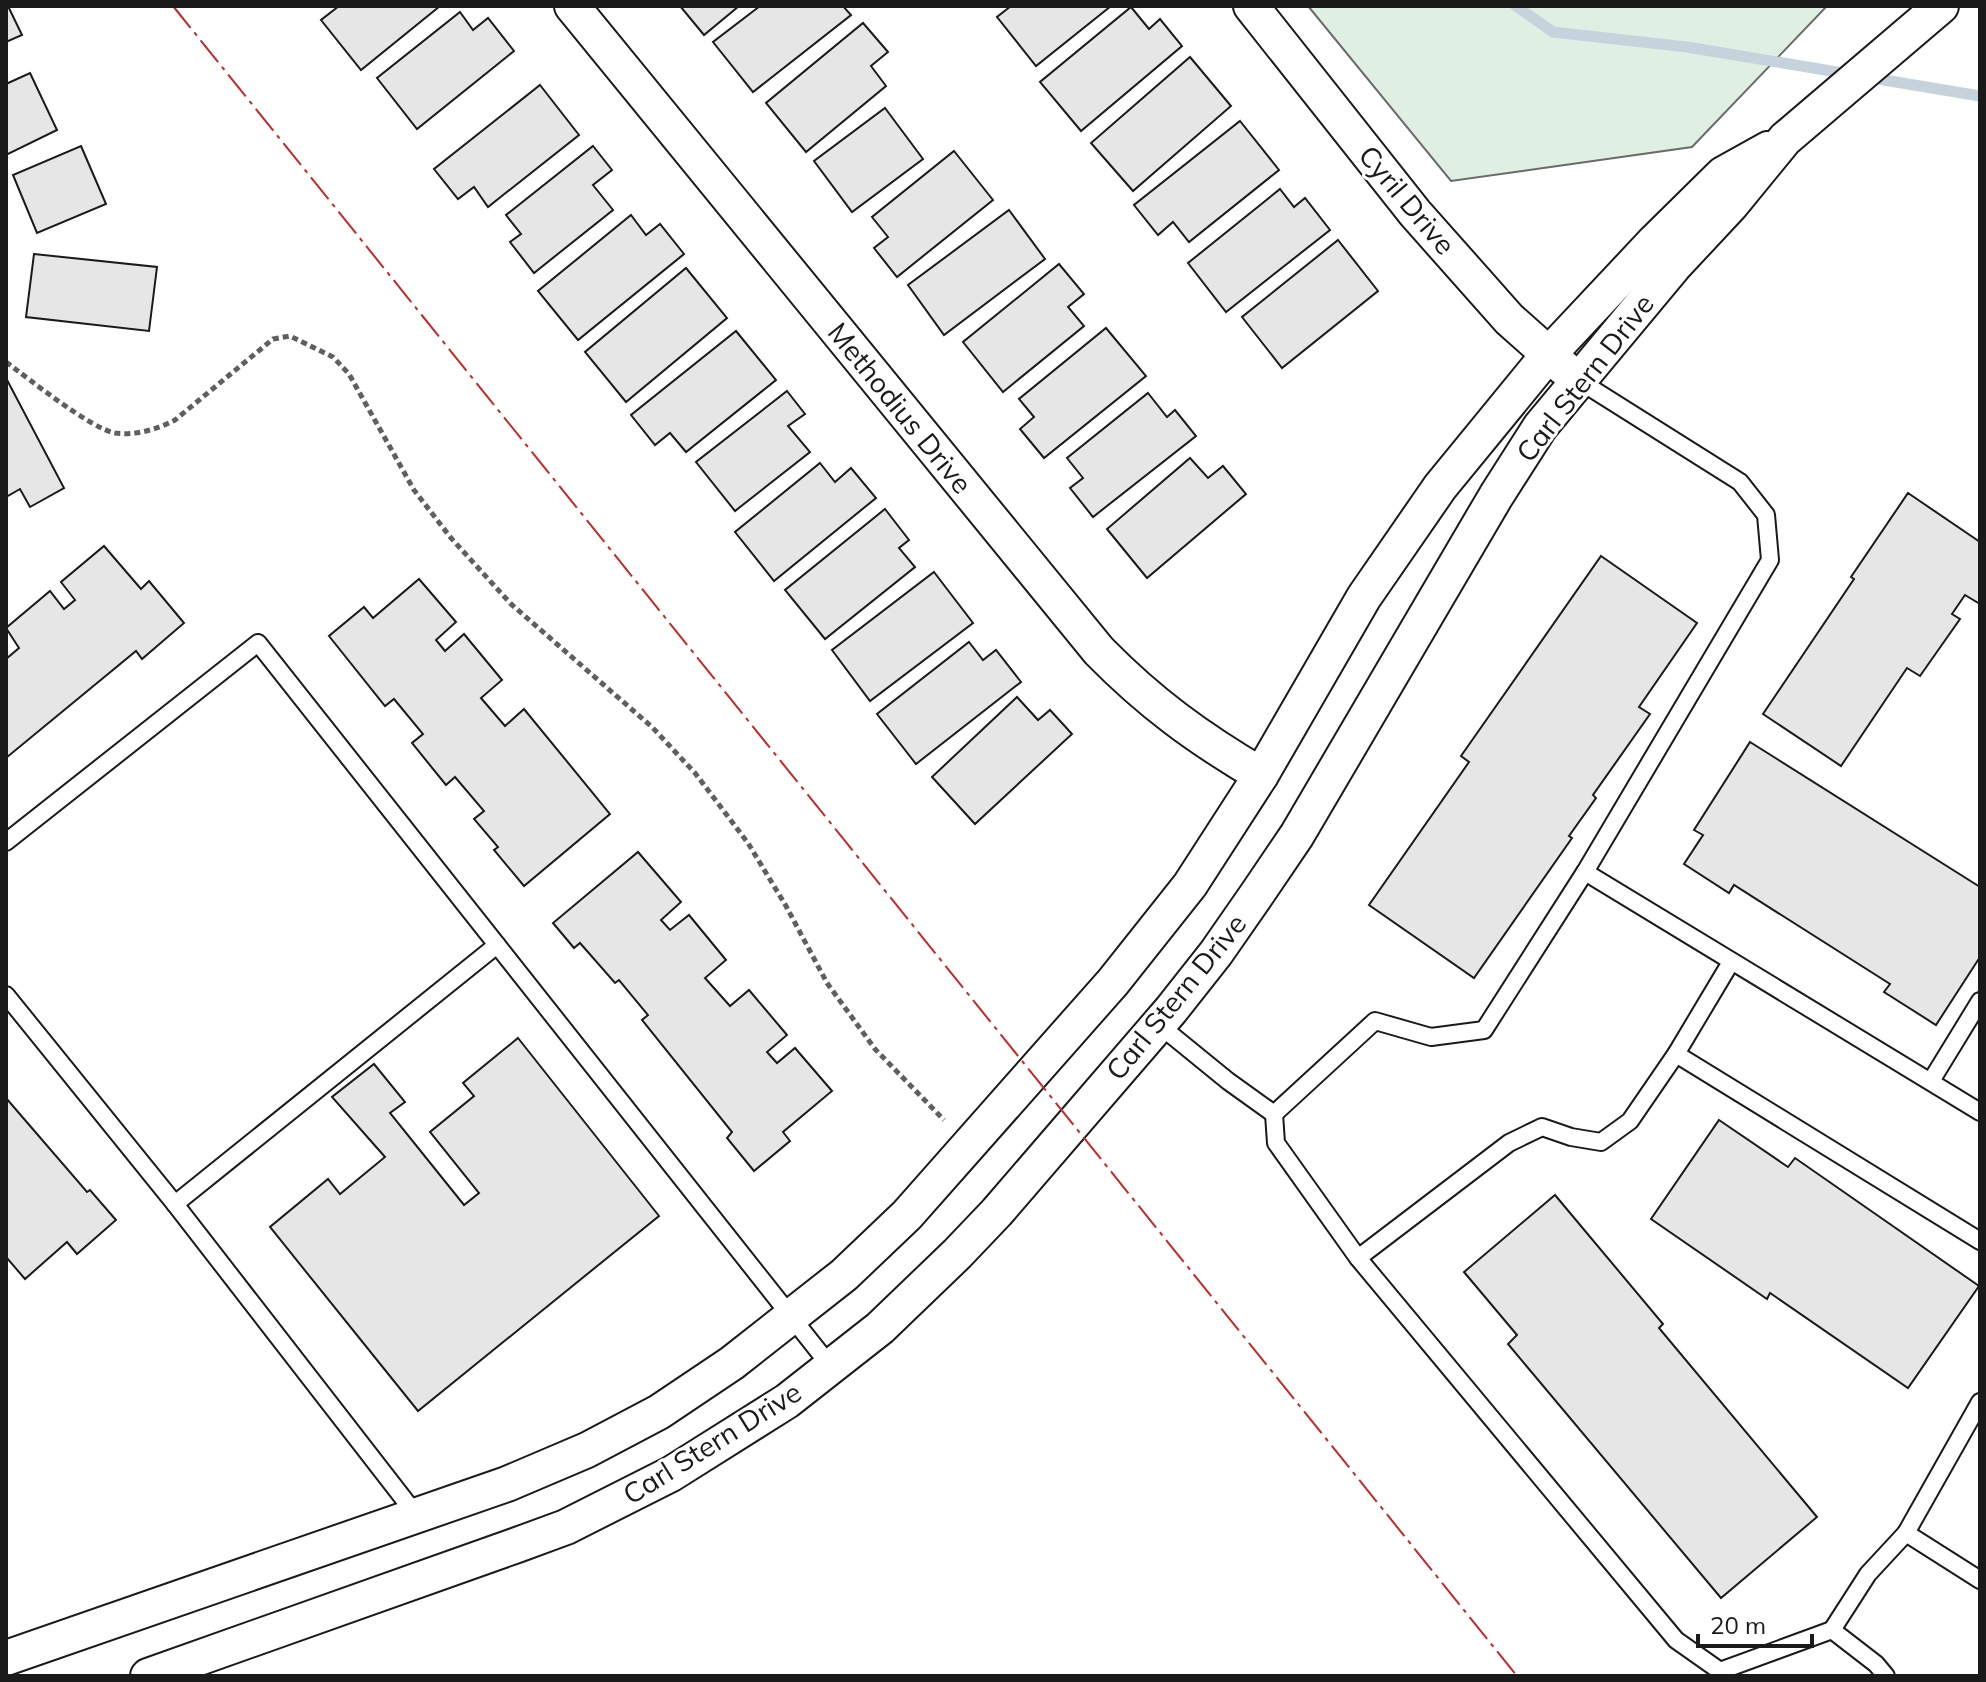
<svg xmlns="http://www.w3.org/2000/svg" width="1986" height="1682" viewBox="0 0 1986 1682" font-family="Mulish,sans-serif">
	<style>
		.green { fill: #e0efe3; stroke: #6a6a6a; stroke-width: 2 }
		.lines { fill: none; stroke-linecap: round; stroke-linejoin: round }
		.stream { stroke: #c6d2dc; stroke-width: 11 }
		.building { fill: #e6e6e6; stroke: #1a1a1a; stroke-width: 2 }
		.lane-casing { stroke: #1a1a1a; stroke-width: 20 }
		.street-casing { stroke: #1a1a1a; stroke-width: 38 }
		.path { stroke: #5f5f5f; stroke-width: 5; stroke-dasharray: 6 4; stroke-linecap: butt }
		.lane { stroke: #fff; stroke-width: 16 }
		.street { stroke: #fff; stroke-width: 34 }
		.power { stroke: #c62828; stroke-width: 2; stroke-dasharray: 28 6 4 6; stroke-linecap: butt }
		.labels { text-anchor: middle; stroke-width: 6; stroke-linejoin: round; paint-order: stroke }
		.street-label { font-size: 28px; fill: #1a1a1a; stroke: #fff }
	</style>
	<rect width="100%" height="100%" fill="#fff"/>
	<polygon class="green" points="1308,6 1827,6 1692,147 1451,181"/>
	<g class="lines">
		<g class="stream">
			<polyline points="1516,6 1553,32 1687,47 1849,74"/>
			<polyline points="1866,77 1980,96"/>
		</g>
	</g>
	<g class="building">
		<polygon points="6,6 8,6 22,35 6,42"/>
		<polygon points="339,6 440,6 361,70 321,20"/>
		<polygon points="680,6 739,6 704,35"/>
		<polygon points="760,6 843,6 851,15 753,92 713,42"/>
		<polygon points="1011,6 1111,6 1036,66 997,17"/>
		<polygon points="1131,7 1149,29 1160,19 1182,46 1081,131 1040,82"/>
		<polygon points="460,12 473,30 488,18 514,51 417,129 377,78"/>
		<polygon points="863,23 888,52 871,66 886,86 806,152 766,103"/>
		<polygon points="1190,57 1231,106 1133,191 1091,143"/>
		<polygon points="30,73 57,130 6,155 6,84"/>
		<polygon points="540,85 579,135 488,207 474,187 458,199 434,169"/>
		<polygon points="885,108 923,159 852,212 814,161"/>
		<polygon points="1240,121 1279,170 1189,242 1173,222 1158,235 1134,205"/>
		<polygon points="81,146 106,204 37,233 13,175"/>
		<polygon points="593,146 612,170 593,185 613,210 534,273 510,242 521,234 506,215"/>
		<polygon points="954,151 993,200 897,277 874,248 888,237 872,217"/>
		<polygon points="1280,189 1294,207 1305,198 1330,230 1226,312 1188,263"/>
		<polygon points="1009,210 1045,259 944,335 908,285"/>
		<polygon points="631,215 646,235 660,224 684,254 578,340 538,291"/>
		<polygon points="1338,240 1378,291 1282,368 1242,317"/>
		<polygon points="34,254 157,267 149,331 26,317"/>
		<polygon points="1059,264 1084,294 1068,307 1084,326 1003,392 963,342"/>
		<polygon points="686,268 727,318 626,402 585,352"/>
		<polygon points="1106,328 1146,376 1044,458 1020,429 1034,417 1019,399"/>
		<polygon points="736,331 776,380 686,452 670,433 655,445 631,415"/>
		<polygon points="6,378 64,488 30,507 20,489 6,497"/>
		<polygon points="787,391 805,414 788,426 810,452 735,511 696,462"/>
		<polygon points="1148,393 1167,417 1175,410 1196,436 1093,517 1070,488 1083,478 1067,458"/>
		<polygon points="1190,458 1208,478 1223,466 1246,494 1147,578 1107,529"/>
		<polygon points="820,463 835,482 851,468 876,498 774,581 735,532"/>
		<polygon points="1908,493 1980,542 1980,604 1965,595 1952,614 1960,619 1920,676 1907,668 1841,766 1763,714 1854,579 1851,577"/>
		<polygon points="885,509 909,540 899,548 915,567 825,639 785,590"/>
		<polygon points="104,546 141,589 149,581 184,623 142,659 136,651 6,758 6,659 19,648 6,628 50,591 64,609 75,600 61,582"/>
		<polygon points="1601,556 1697,623 1639,707 1650,714 1593,795 1596,798 1569,836 1572,838 1474,978 1369,905 1469,762 1461,756"/>
		<polygon points="934,572 973,623 870,701 832,650"/>
		<polygon points="419,579 456,622 436,640 445,651 464,634 502,680 481,698 505,726 524,709 610,814 524,886 494,850 498,847 474,819 484,811 455,777 446,785 412,743 423,734 394,699 385,706 329,636 364,607 373,618"/>
		<polygon points="969,642 983,660 996,650 1021,682 916,764 877,714"/>
		<polygon points="1017,697 1038,720 1050,710 1072,734 975,824 932,777"/>
		<polygon points="1750,742 1980,887 1980,957 1936,1025 1884,992 1890,984 1734,885 1729,893 1684,864 1703,835 1694,830"/>
		<polygon points="638,852 681,902 661,920 670,930 689,915 726,960 705,978 730,1006 749,990 787,1035 767,1052 777,1063 795,1048 832,1091 783,1132 790,1141 754,1171 727,1138 732,1132 642,1020 648,1015 619,980 615,983 580,943 574,948 553,923"/>
		<polygon points="518,1038 659,1216 418,1411 270,1227 328,1179 340,1194 385,1157 332,1097 374,1064 405,1102 390,1113 464,1205 479,1193 430,1132 474,1096 463,1083"/>
		<polygon points="6,1098 87,1192 90,1190 116,1220 77,1254 67,1242 25,1279 6,1257"/>
		<polygon points="1719,1120 1788,1167 1795,1158 1979,1286 1908,1388 1770,1293 1767,1299 1651,1219"/>
		<polygon points="1555,1195 1663,1324 1659,1328 1817,1517 1721,1598 1508,1344 1517,1335 1464,1272"/>
	</g>
	<g class="lines">
		<g class="lane-casing">
			<g id="lane">
				<polyline points="6,842 258,643 831,1367"/>
				<polyline points="1585,872 1980,1112"/>
				<polyline points="1731,962 1676,1054 1980,1241"/>
				<polyline points="6,995 175,1204 417,1516"/>
				<polyline points="1158,1024 1228,1081 1274,1114 1375,1021 1431,1037 1484,1030 1585,872 1770,560 1766,515 1740,482 1578,380"/>
				<polyline points="1931,1081 1980,1001"/>
				<polyline points="1274,1114 1276,1143 1358,1258 1676,1640 1720,1671 1832,1630 1876,1664 1886,1676"/>
				<polyline points="175,1204 497,945"/>
				<polyline points="1358,1258 1509,1143 1542,1127 1571,1137 1601,1142 1630,1121 1676,1054"/>
				<polyline points="1906,1533 1980,1402"/>
				<polyline points="1832,1630 1868,1574 1906,1533 1980,1580"/>
			</g>
		</g>
		<g class="street-casing">
			<g id="street">
				<path d="M572,6L1099,651C1150,703 1198,738 1261,775"/>
				<polyline points="1251,6 1415,213 1509,319 1564,368"/>
				<polyline points="6,1658 507,1484 587,1450 659,1412 732,1363 844,1275 907,1215 1113,982 1190,885 1261,775 1364,597 1440,487 1548,355 1655,241 1723,174 1768,149"/>
				<polyline points="148,1676 517,1545 566,1527 671,1474 787,1401 880,1328 957,1254 997,1212 1171,1010 1216,953 1257,894 1297,835 1496,496 1540,427 1674,266 1731,205 1785,139 1941,6"/>
			</g>
		</g>
		<path class="path" d="M6,362C29,379 90,428 115,433C135,436 158,429 175,420L273,339L290,336L333,357L349,374L414,490L451,538L511,604L652,727L695,773L748,843L786,906L827,983L875,1049L944,1120"/>
		<use href="#lane" class="lane"/>
		<use href="#street" class="street"/>
		<polyline class="power" points="173,6 1517,1676"/>
	</g>
	<g class="labels">
		<g class="street-label">
			<text transform="translate(1407 200) rotate(50)" y="10">Cyril Drive</text>
			<text transform="translate(1585 378) rotate(-52)" y="10">Carl Stern Drive</text>
			<text transform="translate(900 408) rotate(51)" y="10">Methodius Drive</text>
			<text transform="translate(1176 997) rotate(-51)" y="10">Carl Stern Drive</text>
			<text transform="translate(712 1443) rotate(-32)" y="10">Carl Stern Drive</text>
		</g>
	</g>
	<rect width="1986" height="1682" fill="none" stroke="#1a1a1a" stroke-width="16"/>
	<path d="M1698 1634v12h114v-12" fill="none" stroke="#1a1a1a" stroke-width="4"/>
	<text x="1710" y="1634" font-size="24" fill="#1a1a1a" stroke="#ffffff" stroke-width="6" paint-order="stroke">20 m</text>
</svg>
